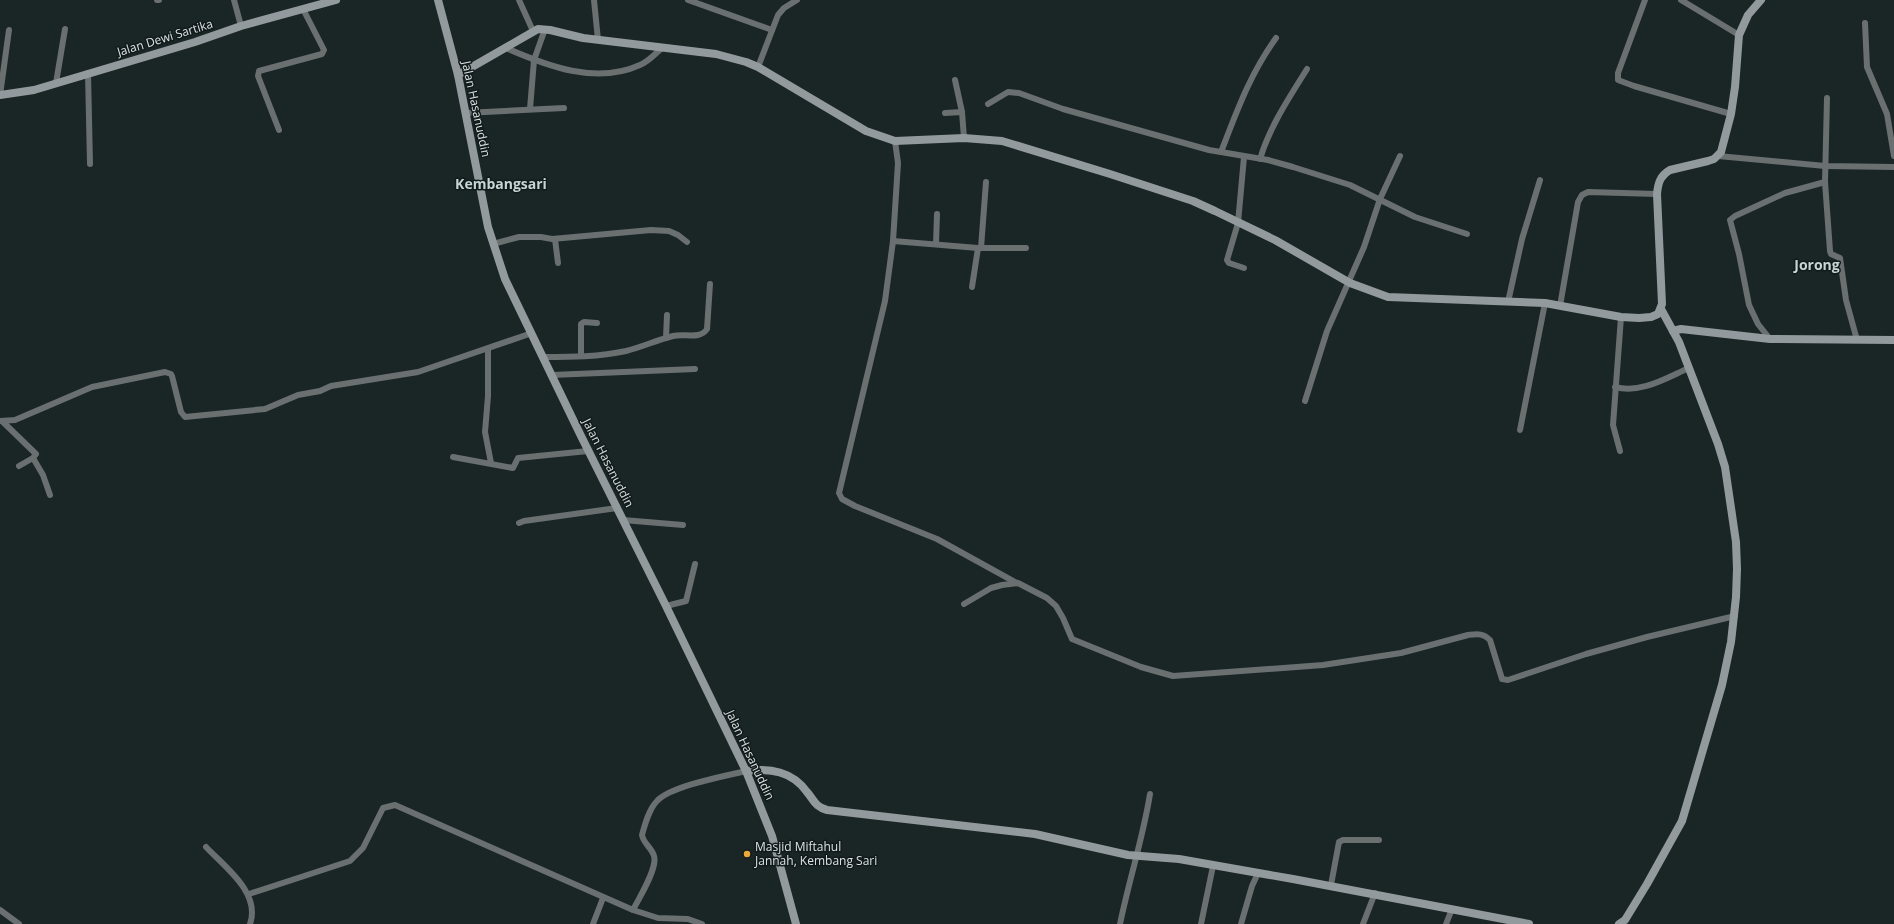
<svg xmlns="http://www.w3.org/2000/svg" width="1894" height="924" viewBox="0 0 1894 924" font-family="'Open Sans',sans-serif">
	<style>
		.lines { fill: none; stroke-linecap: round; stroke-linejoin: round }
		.street { stroke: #6a6f70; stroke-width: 6 }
		.secondary { stroke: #929a9d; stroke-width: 8 }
		.poi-dot { fill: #eba93a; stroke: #111b1b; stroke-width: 1.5 }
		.labels { text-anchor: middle; stroke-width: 3; stroke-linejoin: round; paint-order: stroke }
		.street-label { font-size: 12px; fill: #dbe2e1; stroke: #111b1b }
		.poi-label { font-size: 12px; fill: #dbe2e1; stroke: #111b1b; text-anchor: start }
		.quarter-label { font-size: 14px; font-weight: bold; fill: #c6d4d4; stroke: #111b1b }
	</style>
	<rect width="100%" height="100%" fill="#1a2525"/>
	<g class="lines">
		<g class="street">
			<polyline points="157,0 159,0"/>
			<polyline points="234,0 241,26"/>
			<polyline points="519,0 533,31"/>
			<polyline points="594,0 598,40"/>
			<polyline points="688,0 772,30"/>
			<polyline points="1645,0 1618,73 1618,80 1634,86 1731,114"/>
			<polyline points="1681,0 1739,35"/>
			<polyline points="1865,23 1867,67 1887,114 1894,156"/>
			<path d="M506,48C547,66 596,85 640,65C648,62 655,54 662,48"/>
			<polyline points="758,67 778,15 784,8 797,0"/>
			<polyline points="88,73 90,164"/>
			<polyline points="955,80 962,112 964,138"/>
			<polyline points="56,83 65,29"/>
			<polyline points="0,95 9,30"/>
			<polyline points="1827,98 1825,182 1830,251 1831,254 1840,258 1846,300 1857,340"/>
			<polyline points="988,104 1008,92 1019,93 1063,109 1209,150 1268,160 1293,167 1350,185 1415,217 1467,234"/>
			<polyline points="530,109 534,60 545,29"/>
			<polyline points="465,113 564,108"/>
			<polyline points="945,113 962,112"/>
			<polyline points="279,130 258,76 259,71 322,54 324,50 303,9"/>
			<polyline points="895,141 898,163 893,241 885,301 839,493 842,499 855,506 937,539 1017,583"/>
			<path d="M1221,152C1237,111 1250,74 1276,38"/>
			<polyline points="1718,156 1825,166 1894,167"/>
			<path d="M1260,159C1270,126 1289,98 1307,69"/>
			<polyline points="555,239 558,263"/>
			<polyline points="893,241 978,248 1026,248"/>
			<polyline points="493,244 519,237 541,237 552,239 651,230 669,231 678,235 687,242"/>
			<polyline points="936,244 937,214"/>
			<polyline points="981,248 986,182"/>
			<polyline points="1244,268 1229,263 1227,260 1238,223 1244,157"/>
			<polyline points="972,287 978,248"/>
			<polyline points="1508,302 1522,239 1540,180"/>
			<polyline points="1560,306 1578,202 1582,195 1588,192 1657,194"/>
			<polyline points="666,338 667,315"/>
			<polyline points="1770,339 1758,324 1749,305 1739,254 1730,220 1735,216 1785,193 1825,182"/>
			<polyline points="488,349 488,396 485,432 491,463"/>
			<polyline points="581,356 581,324 584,322 597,323"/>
			<path d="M543,357C571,357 599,357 626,351C642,347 657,340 673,336C684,333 700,340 707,329L710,284"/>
			<polyline points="552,375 695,369"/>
			<path d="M1615,387C1641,394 1666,378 1689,368"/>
			<polyline points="1305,401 1327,331 1364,247 1380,199 1400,156"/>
			<polyline points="0,421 15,420 92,387 165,372 171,374 172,376 181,412 185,417 265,409 298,395 320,391 331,386 418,372 532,333"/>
			<polyline points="3,422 36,454 33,458 19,466"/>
			<polyline points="1520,430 1545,303"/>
			<polyline points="1620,451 1613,425 1621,317"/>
			<polyline points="453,457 513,468 518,458 588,451"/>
			<polyline points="33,458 43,475 50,495"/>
			<polyline points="623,520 683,525"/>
			<polyline points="519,523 524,521 617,508"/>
			<path d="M964,604L991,588L1002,585L1018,583L1047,598L1056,606L1063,618L1072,639L1141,667L1173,676L1323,665L1401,653L1468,635C1478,634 1483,633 1490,640L1502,679L1508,680L1586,654L1647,637L1735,616"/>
			<polyline points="666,606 686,601 695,564"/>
			<path d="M206,847C225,867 261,893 250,924"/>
			<polyline points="1331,885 1339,842 1343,840 1379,840"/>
			<path d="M249,894L350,861L363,848L383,808L395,805L633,910C639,898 658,868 654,856C652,848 643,843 642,835C645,824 649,809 657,801C671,786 725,776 746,771"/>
			<polyline points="0,910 19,924"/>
			<polyline points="633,910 658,918 688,919 702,924"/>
			<polyline points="593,924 603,898"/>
			<path d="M1120,924C1129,880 1143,838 1150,794"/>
			<polyline points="1201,924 1213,866"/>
			<polyline points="1241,924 1252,886 1258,873"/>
			<polyline points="1363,924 1375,893"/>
			<polyline points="1446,924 1452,909"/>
		</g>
		<g class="secondary">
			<polyline points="438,0 458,75 488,227 505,279 581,436 666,606 746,771 772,836 796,924"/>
			<path d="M458,75L538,29L550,30L583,38L716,54L746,62L758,67L866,131L895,141L964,138L1002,141L1110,174L1193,201L1215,211L1275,240L1350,283L1388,297L1545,303L1621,317L1639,318L1651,317L1658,314L1662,304L1657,194C1658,183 1660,176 1670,170L1708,161L1714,159L1721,152L1731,114L1735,87L1739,35L1748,15L1761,0"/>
			<polyline points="0,95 34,90 195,42 241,26 336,0"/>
			<polyline points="1673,331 1681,329 1770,339 1894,340"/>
			<path d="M746,771C770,768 792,771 807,792C814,800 815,807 827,810L1035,834L1128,855L1179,859L1293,879L1529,924"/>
			<polyline points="1619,924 1625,920 1647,884 1682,821 1722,685 1731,642 1736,597 1737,569 1736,542 1725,467 1718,444 1679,342 1661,309"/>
		</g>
	</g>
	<circle class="poi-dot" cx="747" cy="854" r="4"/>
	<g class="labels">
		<g class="street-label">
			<text transform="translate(165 38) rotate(-17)" y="4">Jalan Dewi Sartika</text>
			<text transform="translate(476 109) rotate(78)" y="4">Jalan Hasanuddin</text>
			<text transform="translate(608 463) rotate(63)" y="4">Jalan Hasanuddin</text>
			<text transform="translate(750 755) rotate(65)" y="4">Jalan Hasanuddin</text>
		</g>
		<g class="poi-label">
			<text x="755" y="851">Masjid Miftahul<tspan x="755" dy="14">Jannah, Kembang Sari</tspan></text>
		</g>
		<g class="quarter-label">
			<text x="501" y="189">Kembangsari</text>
			<text x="1817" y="270">Jorong</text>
		</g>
	</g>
</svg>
